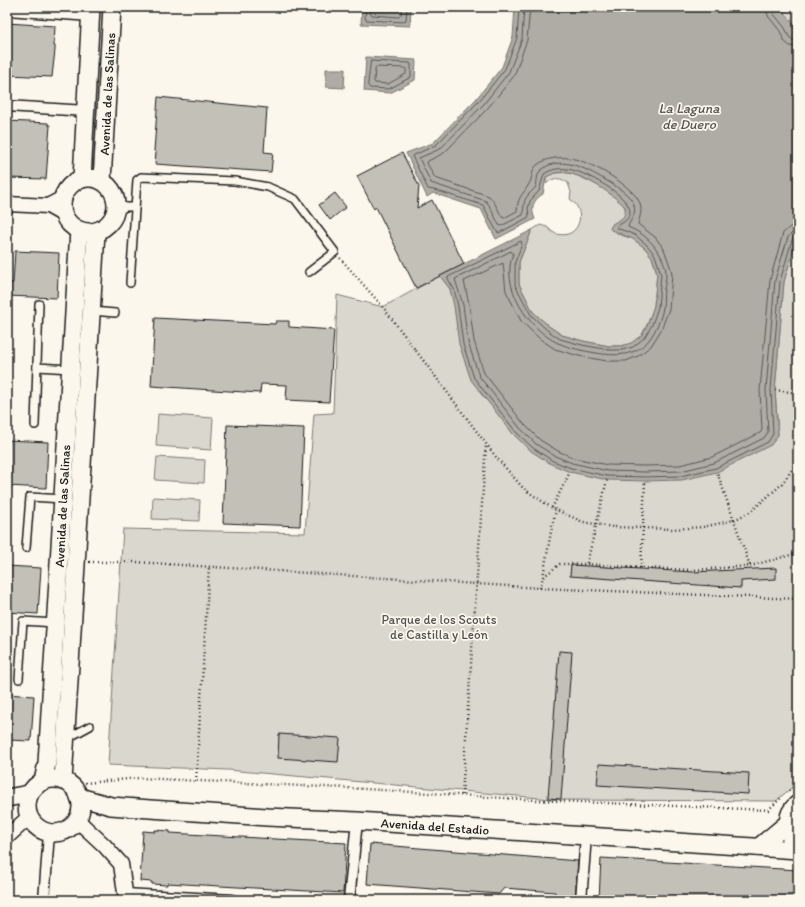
<svg xmlns="http://www.w3.org/2000/svg" width="805" height="907" viewBox="0 0 805 907" font-family="Itim,sans-serif">
	<style>
		.green { fill: #dad7ce; stroke: #7b7a75 }
		.water { fill: #afaca5; stroke: #74726e }
		.lines { fill: none; stroke-linecap: round; stroke-linejoin: round }
		.shore { stroke: #575653; stroke-width: 1 }
		.building { fill: #c3c0b8; stroke: #1c1c1c }
		.service-casing { stroke: #1c1c1c; stroke-width: 10 }
		.pedestrian-casing { stroke: #1c1c1c; stroke-width: 13 }
		.minor-casing { stroke: #1c1c1c; stroke-width: 17 }
		.tertiary-casing { stroke: #1c1c1c; stroke-width: 20 }
		.path { stroke: #1c1c1c; stroke-width: 2.5; stroke-dasharray: 1 3; stroke-linecap: butt }
		.service { stroke: #fbf7ec; stroke-width: 7 }
		.pedestrian { stroke: #fbf7ec; stroke-width: 10 }
		.minor { stroke: #fbf7ec; stroke-width: 14 }
		.tertiary { stroke: #fbf7ec; stroke-width: 17 }
		.labels { text-anchor: middle; stroke-width: 3.5; stroke-linejoin: round; paint-order: stroke }
		.street-label { font-size: 13px; fill: #1c1c1c; stroke: #fbf7ec }
		.park-label { font-size: 13px; fill: #555451; stroke: #fbf7ec }
		.water-label { font-size: 14px; font-style: italic; fill: #575653; stroke: #fbf7ec }
	</style>
	<rect width="100%" height="100%" fill="#fbf7ec"/>
	<filter id="ink" filterUnits="userSpaceOnUse"><feTurbulence type="fractalNoise" baseFrequency=".025" numOctaves="2"/><feDisplacementMap in="SourceGraphic" scale="8" xChannelSelector="R" yChannelSelector="G"/><feConvolveMatrix kernelMatrix="1 2 1 2 8 2 1 2 1" color-interpolation-filters="sRGB"/></filter>
	<g filter="url(#ink)">
		<g class="green">
			<polygon points="780,7 798,7 798,36 793,23"/>
			<path d="M555,173C560,173 564,172 568,173C580,175 628,198 626,213C625,219 616,222 612,224L618,234L633,239L645,248L652,257L657,273L654,306L648,323L642,335L631,344L621,346H609L583,341L562,335L550,327L533,312L519,284V262L532,230L540,225C542,226 545,226 547,227C550,229 552,233 557,234C579,240 588,211 570,199L571,192L568,183C560,177 553,177 546,184V177Z"/>
			<polygon points="798,234 798,782 776,801 562,800 228,770 108,765 123,529 305,533 314,414 333,413 337,295 383,307 440,276 450,289 481,394 493,407 778,435 775,390 784,281"/>
			<polygon points="158,414 213,418 211,450 156,446"/>
			<polygon points="157,457 205,460 204,483 155,480"/>
			<polygon points="153,497 200,500 199,521 152,519"/>
		</g>
		<g class="water">
			<polygon points="362,7 411,7 410,26 361,24"/>
			<path d="M515,7H780L793,23L798,36V234L784,282L775,390L778,435L771,445L717,472L682,480L645,481L607,480L570,472L551,464L531,451L513,434L471,380L459,344L454,306L450,289L440,276L532,230L519,262V284L533,312L550,327L562,335L583,341L609,346H621L631,343L642,335L648,323L654,306L657,273L652,257L645,248L633,239L611,230L610,228C615,218 627,222 625,207C612,193 576,168 555,173C552,174 549,176 546,177L543,194C533,200 530,208 535,219L496,239L481,209L433,193L427,197L406,153L433,143L476,99L502,67L513,37Z"/>
			<polygon points="366,57 416,60 415,80 390,93 364,91"/>
			<polygon points="326,69 345,69 344,88 326,87"/>
		</g>
		<g class="lines">
			<g class="shore">
				<polyline points="366,7 365,18 366,20 404,22 406,20 407,7"/>
				<polyline points="371,7 370,13 372,15 399,17 401,15 402,7"/>
				<path d="M519,7L517,38L505,69L479,101L436,145L412,156L428,189L434,190L483,205L497,232L499,233L529,217L528,208L530,201L539,191L544,174C552,169 558,168 567,169C582,170 632,196 630,213C629,220 622,223 617,226V228L635,235L647,245L655,255L661,274L658,307L652,325L644,338L633,347L622,350H609L582,345L560,339L547,330L531,315L515,285V262L522,244L521,241L448,277V279L454,289L458,306L463,344L474,378L516,432L533,448L553,461L571,468L607,476L645,477L681,476L716,468L768,442L773,434L771,390L780,281L792,240L794,237L798,236"/>
				<path d="M524,7L522,39L509,72L483,105L440,149L419,158L431,183L486,201L489,205L499,225L501,226L523,215C524,207 523,201 528,195C530,193 533,190 535,188C538,183 536,176 540,171C542,169 545,168 547,166C567,157 590,171 607,181C616,186 631,195 634,205C637,215 630,219 628,227C631,229 634,229 636,231C650,237 666,258 666,274C666,279 665,284 664,289C663,295 664,301 663,307C662,318 655,332 649,340C635,357 615,356 596,353C583,351 570,348 558,343C528,329 500,286 513,254L511,251L455,279L463,305L468,342L479,376L520,428L536,444L555,456L572,463L608,471L645,472L681,471L714,463L764,438L768,432L766,390L775,280L788,237L792,233L798,231"/>
				<path d="M530,7L527,40L514,76L487,109L444,153L428,161L427,163L435,178L489,196L494,202L502,217L504,218L517,211C518,195 522,197 529,184C533,178 531,170 537,165C546,158 558,157 569,158C588,160 630,184 639,201C643,209 640,216 638,224L655,237L664,249L671,269L672,275L669,309L661,330L651,346L638,356L626,361H607L579,356L555,349L540,339L521,321L506,291L503,263L464,281L469,304L474,341L484,373L524,424L540,440L558,451L574,458L608,465L645,466L680,465L712,457L760,433L762,430L760,390L770,280L783,233L790,227L798,225"/>
				<polyline points="766,7 768,16 780,31 784,41 790,46 798,47"/>
				<polyline points="772,7 773,13 785,28 789,37 793,40 798,41"/>
				<polygon points="371,61 410,63 411,65 411,77 389,89 370,88 368,86"/>
				<polygon points="376,67 405,68 406,69 406,74 388,84 375,83 374,81"/>
			</g>
		</g>
		<g class="building">
			<polygon points="7,23 55,26 54,46 55,46 55,50 52,77 7,75"/>
			<polygon points="158,97 267,108 264,152 273,153 271,172 155,164 156,152 154,151"/>
			<polygon points="7,121 48,123 48,125 50,125 46,179 7,178"/>
			<polygon points="402,153 419,186 417,208 432,200 464,264 416,288 376,207 374,209 357,176"/>
			<polygon points="335,193 346,207 330,220 319,205"/>
			<polygon points="15,251 59,253 57,298 7,296 7,283 13,283"/>
			<polygon points="155,318 275,324 276,321 289,321 289,327 334,330 329,402 286,400 287,385 261,384 260,393 151,386"/>
			<polygon points="227,425 304,428 300,526 223,523"/>
			<polygon points="7,440 48,442 46,488 7,486"/>
			<polygon points="571,565 693,572 776,568 776,579 741,581 741,588 570,576"/>
			<polygon points="7,566 41,568 38,614 7,612"/>
			<polygon points="559,651 572,652 561,799 548,798"/>
			<polygon points="7,694 34,696 31,741 7,740"/>
			<polygon points="279,734 340,738 338,762 278,758"/>
			<polygon points="599,764 749,773 748,794 597,785"/>
			<polygon points="155,830 170,831 170,833 346,843 343,893 167,883 167,885 152,884 152,882 140,881 143,831 155,832"/>
			<polygon points="370,844 578,861 575,900 555,899 555,892 504,888 499,894 367,884"/>
			<polygon points="601,858 798,870 798,900 599,900"/>
		</g>
		<g class="lines">
			<g class="service-casing">
				<g id="service">
					<polyline points="116,202 125,207 135,207"/>
					<polyline points="115,213 125,207"/>
					<polyline points="130,283 137,180 141,177 235,181 268,187 295,199 335,252 309,272"/>
					<polyline points="92,311 115,313"/>
					<polyline points="37,367 71,369"/>
					<polyline points="35,425 39,304"/>
					<polyline points="26,548 30,497 63,499"/>
					<polyline points="19,679 23,621 55,623"/>
					<polyline points="66,739 90,726"/>
				</g>
			</g>
			<g class="pedestrian-casing">
				<g id="pedestrian">
					<polyline points="7,106 86,111"/>
					<polyline points="125,894 232,900"/>
					<polyline points="44,900 49,833"/>
					<polyline points="349,900 357,821"/>
					<polyline points="581,900 586,836"/>
				</g>
			</g>
			<g class="minor-casing">
				<g id="minor">
					<polyline points="7,8 91,14"/>
					<polyline points="7,204 48,206 64,215"/>
					<polyline points="48,206 63,198"/>
					<polyline points="77,820 104,845 121,864 126,900"/>
					<polyline points="7,837 29,817"/>
				</g>
			</g>
			<g class="tertiary-casing">
				<g id="tertiary">
					<circle cx="89" cy="205" r="27"/>
					<polyline points="82,179 91,7"/>
					<polyline points="102,181 112,7"/>
					<circle cx="54" cy="806" r="27"/>
					<polyline points="43,781 47,763 79,230"/>
					<polyline points="63,781 96,232"/>
					<polyline points="79,797 111,806 150,809 267,817 357,821 798,850"/>
					<polyline points="7,798 29,794"/>
					<path d="M798,804C784,814 786,837 798,848"/>
					<polyline points="759,847 788,823"/>
				</g>
			</g>
			<g class="path">
				<polyline points="340,258 383,307 496,457 524,489 552,508 583,522 613,527 673,529 703,527 734,520 750,512 782,484 798,461"/>
				<polyline points="775,390 798,393"/>
				<polyline points="552,508 570,472"/>
				<polyline points="89,562 136,562 540,588 798,599"/>
				<polyline points="587,563 607,480"/>
				<polyline points="750,566 798,553"/>
				<polyline points="641,568 645,481"/>
				<polyline points="543,577 552,526 556,510"/>
				<polyline points="540,588 543,577 560,564 587,564 641,568 693,570 750,566 717,472"/>
				<polyline points="196,781 209,567"/>
				<polyline points="85,783 139,778 366,789 536,800 768,810 782,797"/>
				<polyline points="789,791 798,784"/>
				<polyline points="462,795 486,445"/>
			</g>
			<use href="#service" class="service"/>
			<use href="#pedestrian" class="pedestrian"/>
			<use href="#minor" class="minor"/>
			<use href="#tertiary" class="tertiary"/>
		</g>
	</g>
	<g class="labels">
		<g class="street-label">
			<text transform="translate(107 94) rotate(-87)" y="5">Avenida de las Salinas</text>
			<text transform="translate(62 506) rotate(-87)" y="5">Avenida de las Salinas</text>
			<text transform="translate(435 826) rotate(4)" y="5">Avenida del Estadio</text>
		</g>
		<g class="park-label">
			<text x="439" y="624">Parque de los Scouts<tspan x="439" dy="15">de Castilla y León</tspan></text>
		</g>
		<g class="water-label">
			<text x="689" y="113">La Laguna<tspan x="689" dy="16">de Duero</tspan></text>
		</g>
	</g>
	<rect width="805" height="907" fill="none" stroke="#fbf7ec" stroke-width="24"/>
	<rect x="12" y="12" width="781" height="883" fill="none" stroke="#1c1c1c" stroke-width="1.5" filter="url(#ink)"/>
</svg>
